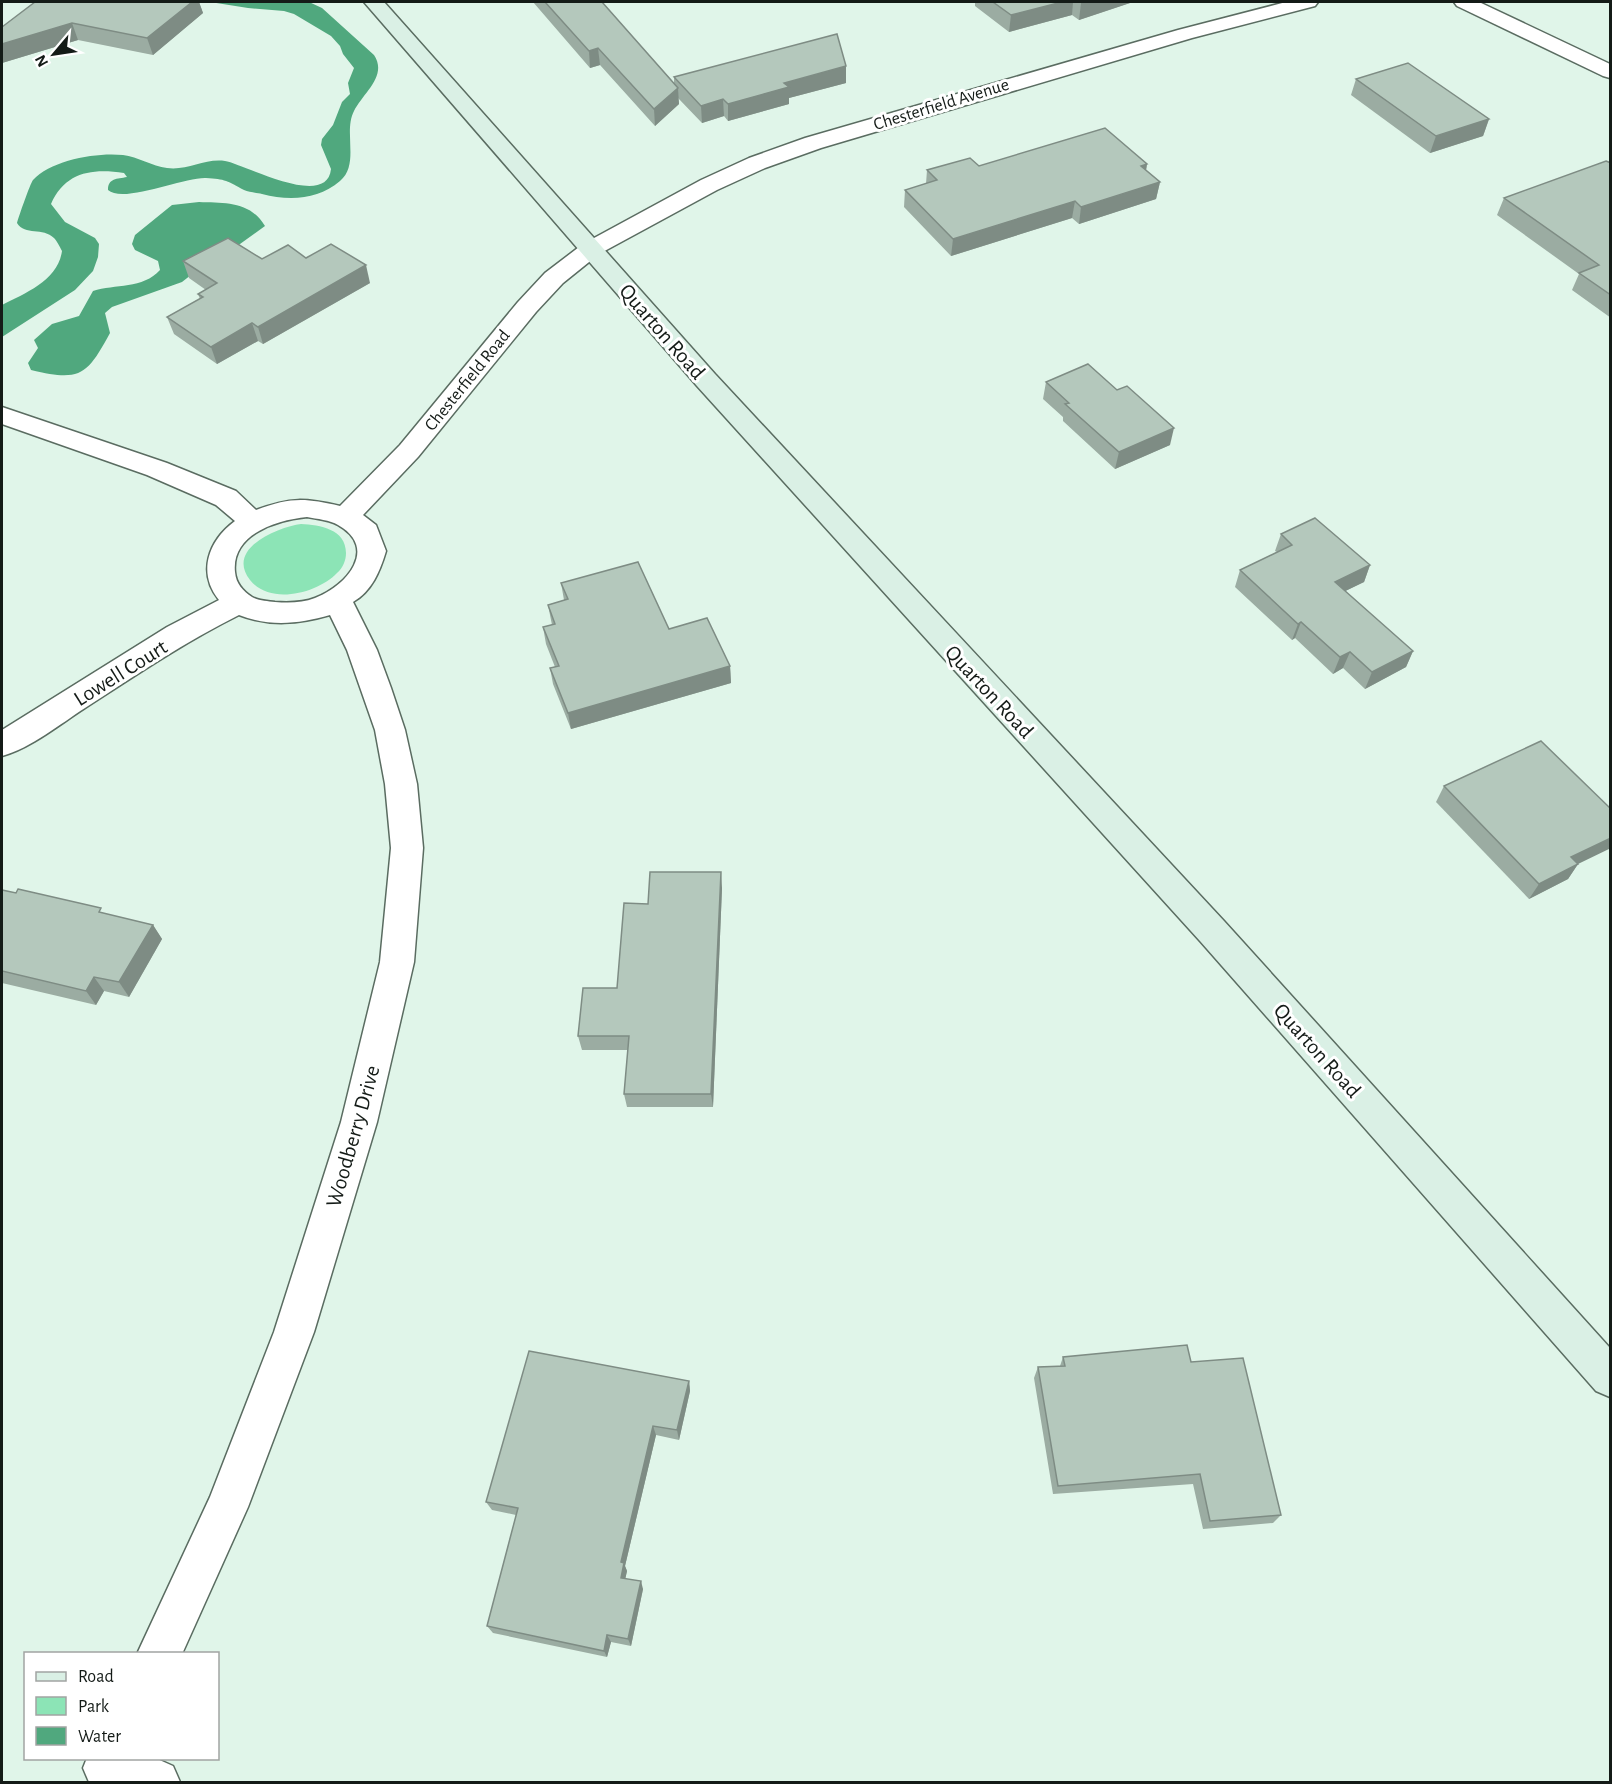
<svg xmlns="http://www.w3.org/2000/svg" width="1612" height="1784" viewBox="0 0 1612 1784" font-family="'Alegreya Sans',sans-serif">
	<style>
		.green { fill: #8ce4b6 }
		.water { fill: #50a87e }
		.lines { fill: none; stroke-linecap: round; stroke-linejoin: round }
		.street-casing { stroke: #5a6c61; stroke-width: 3 }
		.secondary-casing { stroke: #5a6c61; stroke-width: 3 }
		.street { fill: #fff; fill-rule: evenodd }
		.secondary { fill: #daf0e5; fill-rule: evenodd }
		.wall { fill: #9baca2 }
		.shaded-wall { fill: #7e8c84 }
		.building { fill: #b4c8bc; stroke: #7e8c84; stroke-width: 1.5 }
		.labels { text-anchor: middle; stroke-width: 6; stroke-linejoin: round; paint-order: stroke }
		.far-street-label { font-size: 18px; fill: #141b17; stroke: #fff }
		.street-label { font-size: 22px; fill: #141b17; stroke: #fff }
	</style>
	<rect width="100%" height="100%" fill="#e0f5e9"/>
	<path class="green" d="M301,524C320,525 346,529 346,553C346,560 343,568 337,573C318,593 270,606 250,580C225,548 279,527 301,524Z"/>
	<g class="water">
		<path d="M210,2H309L322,8L374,55C388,76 363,93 354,111C343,132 360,164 340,181C318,200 289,201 262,194C257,193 249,192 244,190C228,181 225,179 206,178C184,177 123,204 108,190C108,178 117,179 127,177L124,173C92,168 65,172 51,204L65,222L95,238L99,244L98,257L93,271L75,290L2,337V305C26,293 58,280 62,251C60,247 57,241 54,238C43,227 25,236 17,223C19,216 30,184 33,180C51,160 97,152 123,155C138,157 152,166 167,168C187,171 205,158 225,161C244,164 327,210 331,169L321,145L322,139L333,125L342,102L350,94L348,83L354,68L343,54L340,46L331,36L294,14L284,11L248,8Z"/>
		<path d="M199,202C225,203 250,201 265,226L240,244L228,246L182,282L112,307L105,313L110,333C87,375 81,382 31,370L28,363L38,348L34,340L52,324L79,316L93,291C115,284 143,289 160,270L158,261L135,250L132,244L135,235L172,205Z"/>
	</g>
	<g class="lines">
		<g class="street-casing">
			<g id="street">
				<path d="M1286,2H1318L1315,6L1192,38L821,148L765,168L717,190L599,254L563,283L536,312L418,457L363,515L376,525L386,551C380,571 372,591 353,602L377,650L391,688L405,730L417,784L423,848L414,962L377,1122L314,1332L248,1507L182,1654H137L210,1497L274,1332L341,1122L380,962L391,848L385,784L375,730L347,650L330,615C299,624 270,627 239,615C185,642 136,675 85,708C60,724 31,748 2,756V730L167,627L219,600C197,573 208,541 235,521L216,505L147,475L2,424V407L167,463L236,491L256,510C291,497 305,498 340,506L400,445L518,302L545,273L583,244L701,180L749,158L805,138L1178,30ZM307,517C317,519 330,520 338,525C379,548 347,586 315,598C302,603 289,603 275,602C267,601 259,601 252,597C243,591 236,584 235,572C231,534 277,520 307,517Z"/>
				<polygon points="1454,2 1479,2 1610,64 1610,78 1603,76 1457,6"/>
				<polygon points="87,1758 155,1758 173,1766 180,1782 89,1782 83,1768"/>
			</g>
		</g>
		<g class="secondary-casing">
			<polygon id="secondary" points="364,2 384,2 715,374 1224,921 1610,1348 1610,1397 1596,1391 1200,941 697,386"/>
		</g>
		<use href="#street" class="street"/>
		<use href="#secondary" class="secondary"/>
	</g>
	<g class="wall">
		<polygon points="35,2 199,2 203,13 153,55 78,40 2,63 2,27"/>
		<polygon points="533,2 602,2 674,83 674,77 846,83 789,98 789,104 728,121 724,116 702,123 678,98 679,104 655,126 600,65 590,68"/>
		<polygon points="975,2 1133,2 1079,20 1072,15 1009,32 975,6"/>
		<polygon points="1356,79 1489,119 1483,136 1430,153 1351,95"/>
		<polygon points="1611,163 1611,318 1572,290 1579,274 1497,215 1504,198"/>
		<polygon points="1147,164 1146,171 1160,182 1156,199 1079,224 1072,218 951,256 904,207 905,190 926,184 927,170 979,166"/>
		<polygon points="306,258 370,283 263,344 258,341 217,364 174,334 167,317 200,299 198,294 206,290 189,278 183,261"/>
		<polygon points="1046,382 1117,390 1170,445 1115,469 1063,421 1063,417 1043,399"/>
		<polygon points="1281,534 1370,565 1364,582 1345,591 1413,651 1406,667 1365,689 1343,668 1333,674 1295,638 1292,640 1235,587 1240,570 1277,552 1275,551"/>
		<polygon points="561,583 669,629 730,666 731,683 571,729 553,684 550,668 555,667 546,644 543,627 552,625 548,605 564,600"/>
		<polygon points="1444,786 1578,864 1568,879 1529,899 1436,802"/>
		<polygon points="722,888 713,1107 627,1107 624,1094 628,1050 582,1050 578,1036 617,988 648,904"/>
		<polygon points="2,890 153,925 162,939 129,997 104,991 96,1005 2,983"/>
		<polygon points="1063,1357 1191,1362 1281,1515 1273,1523 1203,1529 1193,1484 1053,1494 1034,1378 1038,1367 1060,1366"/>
		<polygon points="689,1381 690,1391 679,1440 656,1435 625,1566 627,1571 625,1579 643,1589 631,1646 611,1642 607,1657 493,1633 487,1626 516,1515 492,1510 486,1502"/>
	</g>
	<g class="shaded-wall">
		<polygon points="192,2 199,2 203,13 153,55 147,38"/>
		<polygon points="1062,2 1073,2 1072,15 1009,32 1011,15"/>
		<polygon points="1086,2 1133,2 1079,20 1081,3"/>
		<polygon points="72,23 78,40 2,63 2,44"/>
		<polygon points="598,48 600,65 590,68 589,51"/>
		<polygon points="846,66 846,83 789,98 789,104 728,121 728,104 784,83"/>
		<polygon points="678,88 679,104 655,126 654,109"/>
		<polygon points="723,99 724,116 702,123 701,106"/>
		<polygon points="1489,119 1483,136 1430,153 1436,136"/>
		<polygon points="1147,164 1144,181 1141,166"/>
		<polygon points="1160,182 1156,199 1079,224 1081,207"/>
		<polygon points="1075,201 1072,218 951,256 953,239"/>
		<polygon points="366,265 370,283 263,344 258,327"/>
		<polygon points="252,323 258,341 217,364 211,347"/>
		<polygon points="1174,428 1170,445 1115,469 1119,452"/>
		<polygon points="1370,565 1364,582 1329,599 1335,582"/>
		<polygon points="1301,622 1295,638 1292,640 1298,624"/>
		<polygon points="1413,651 1406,667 1365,689 1372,672"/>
		<polygon points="1350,652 1343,668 1333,674 1340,657"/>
		<polygon points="730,666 731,683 571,729 568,713"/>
		<polygon points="1611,838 1611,848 1578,864 1568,879 1529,899 1539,884 1571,857"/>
		<polygon points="721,872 722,888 713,1107 711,1094"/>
		<polygon points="153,925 162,939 129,997 119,982"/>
		<polygon points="94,977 104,991 96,1005 86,991"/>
		<polygon points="689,1381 690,1391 679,1440 677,1430"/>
		<polygon points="653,1426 656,1435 625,1566 627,1571 624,1585 621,1578 621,1562"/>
		<polygon points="641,1581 643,1589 631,1646 628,1639"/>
		<polygon points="607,1635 611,1642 607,1657 604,1651"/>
	</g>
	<g class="building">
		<polygon points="35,2 192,2 147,38 72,23 2,44 2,27"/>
		<polygon points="545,2 602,2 678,88 654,109 598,48 589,51"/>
		<polygon points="993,2 1062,2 1011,15"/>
		<polygon points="837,34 846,66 784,83 789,87 728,104 723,99 701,106 674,77"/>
		<polygon points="1408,63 1489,119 1436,136 1356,79"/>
		<polygon points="1105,128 1147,164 1141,166 1160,182 1081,207 1075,201 953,239 905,190 937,180 927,170 970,158 979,166"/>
		<polygon points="1606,161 1611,163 1611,295 1579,273 1599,265 1504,198"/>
		<polygon points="228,238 262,259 288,245 306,258 331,244 366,265 258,327 252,323 211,347 167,317 203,297 198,294 217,283 183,261"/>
		<polygon points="1088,364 1117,390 1127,386 1174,428 1119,452 1065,404 1069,403 1046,382"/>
		<polygon points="1315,518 1370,565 1335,582 1413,651 1372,672 1350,652 1340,657 1301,622 1298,624 1240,570 1292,545 1281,534"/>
		<polygon points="638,562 669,629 707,618 730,666 568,713 550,668 559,666 543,627 555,624 548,605 568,599 561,583"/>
		<polygon points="1541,741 1611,809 1611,838 1571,857 1578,864 1539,884 1444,786"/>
		<polygon points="650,872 721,872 711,1094 624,1094 629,1036 578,1036 583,988 617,988 624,903 648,904"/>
		<polygon points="18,889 101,908 99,912 153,925 119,982 94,977 86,991 2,971 2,890 16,893"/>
		<polygon points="1187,1345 1191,1362 1243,1358 1281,1515 1210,1521 1200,1474 1058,1486 1038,1367 1065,1366 1063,1357"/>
		<polygon points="529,1351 689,1381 677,1430 653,1426 621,1562 624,1563 621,1578 641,1581 628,1639 607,1635 604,1651 487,1626 518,1508 486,1502"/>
	</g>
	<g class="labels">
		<g class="far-street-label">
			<text transform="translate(941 104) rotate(-17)" y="6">Chesterfield Avenue</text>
			<text transform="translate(467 380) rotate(-51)" y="6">Chesterfield Road</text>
		</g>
		<g class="street-label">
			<text transform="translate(663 331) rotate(49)" y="8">Quarton Road</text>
			<text transform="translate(120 672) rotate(-32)" y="8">Lowell Court</text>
			<text transform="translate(990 691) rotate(47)" y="8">Quarton Road</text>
			<text transform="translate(1318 1050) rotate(48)" y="8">Quarton Road</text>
			<text transform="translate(352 1136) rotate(-74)" y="8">Woodberry Drive</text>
		</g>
	</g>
	<rect width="1612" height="1784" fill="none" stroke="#141b17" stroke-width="6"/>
	<rect x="24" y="1652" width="195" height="108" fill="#ffffff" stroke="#a1a4a2" stroke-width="1.5"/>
	<rect x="36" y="1672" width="30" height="9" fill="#daf0e5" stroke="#a1a4a2" stroke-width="1.5"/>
	<text x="78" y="1682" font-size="18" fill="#141b17">Road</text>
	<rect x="36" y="1697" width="30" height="18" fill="#8ce4b6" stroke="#a1a4a2" stroke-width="1.5"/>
	<text x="78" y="1712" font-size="18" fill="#141b17">Park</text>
	<rect x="36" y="1727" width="30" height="18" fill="#50a87e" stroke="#a1a4a2" stroke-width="1.5"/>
	<text x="78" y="1742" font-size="18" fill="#141b17">Water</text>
	<g transform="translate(54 54) rotate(241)" stroke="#ffffff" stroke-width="4.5" paint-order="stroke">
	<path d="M0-4.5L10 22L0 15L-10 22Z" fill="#141b17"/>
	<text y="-9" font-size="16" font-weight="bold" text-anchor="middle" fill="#141b17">N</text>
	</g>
</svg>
